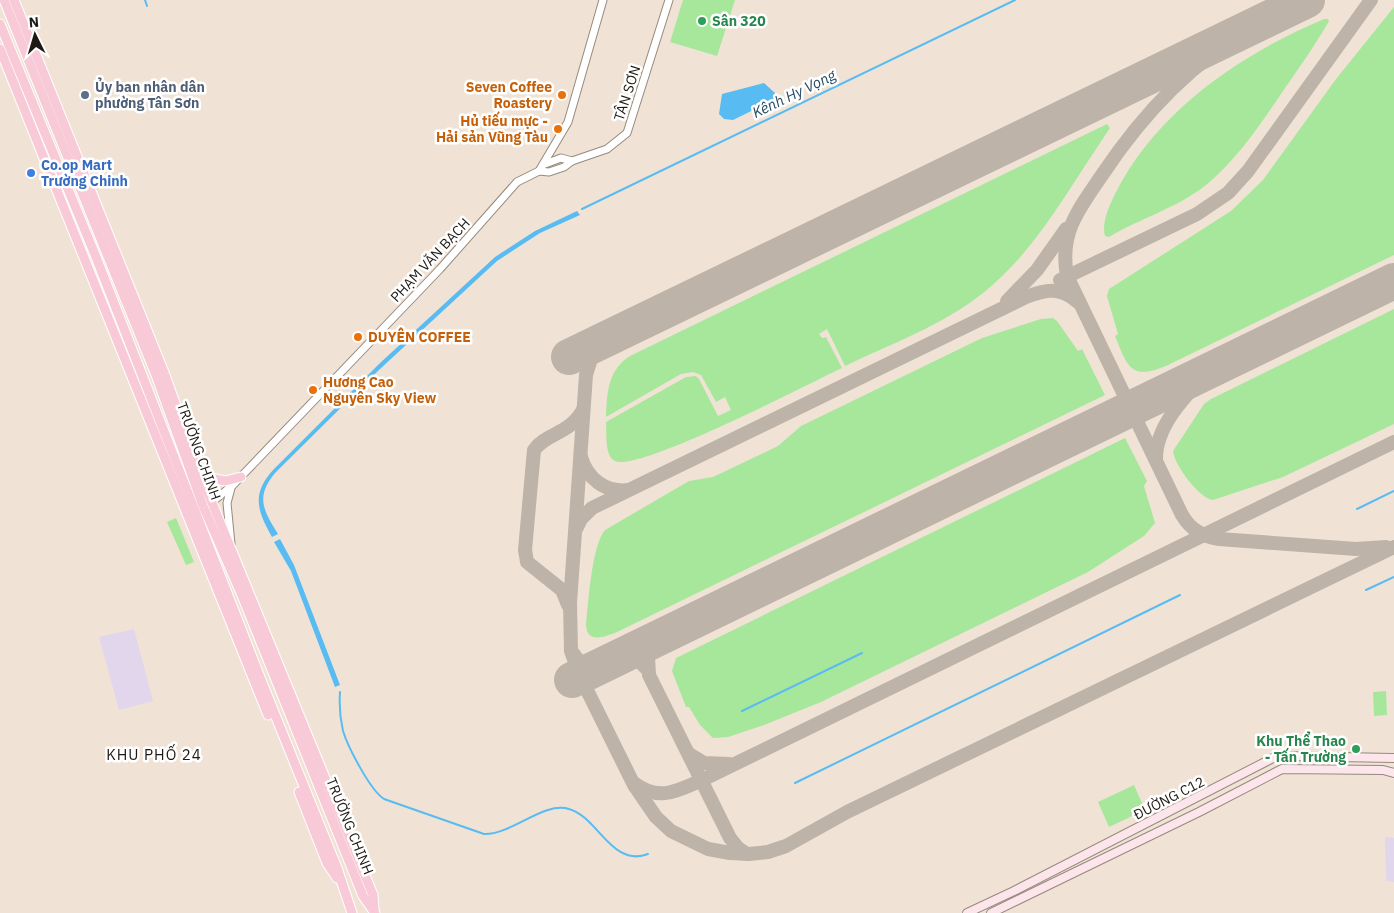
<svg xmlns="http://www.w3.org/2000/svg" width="1394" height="913" viewBox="0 0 1394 913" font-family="'IBM Plex Sans',sans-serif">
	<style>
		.education { fill: #e1d6eb }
		.green { fill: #a6e79b }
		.water { fill: #58bbf2 }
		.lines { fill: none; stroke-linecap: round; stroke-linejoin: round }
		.stream { stroke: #58bbf2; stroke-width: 2 }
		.taxiway { stroke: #beb3a8; stroke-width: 14 }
		.runway { stroke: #beb3a8; stroke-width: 36 }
		.tertiary-casing { stroke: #968a7e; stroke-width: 9 }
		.secondary-casing { stroke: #968a7e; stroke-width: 10 }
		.primary-casing { stroke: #fff; stroke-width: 11 }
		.tertiary { stroke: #fff; stroke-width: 7 }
		.secondary { stroke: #fce5eb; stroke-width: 8 }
		.primary { stroke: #f8cad7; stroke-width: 9 }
		.leisure-dot { fill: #2e9e5b; stroke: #fff; stroke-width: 2 }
		.service-dot { fill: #5c6f8a; stroke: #fff; stroke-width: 2 }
		.food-dot { fill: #e8710a; stroke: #fff; stroke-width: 2 }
		.shop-dot { fill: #3f7fe0; stroke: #fff; stroke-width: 2 }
		.labels { text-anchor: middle; stroke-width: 5; stroke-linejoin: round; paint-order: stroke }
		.leisure-label { font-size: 14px; font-weight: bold; fill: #27864d; stroke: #fff; text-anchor: start }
		.service-label { font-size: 14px; font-weight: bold; fill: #4e5e75; stroke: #fff; text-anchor: start }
		.food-label { font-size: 14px; font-weight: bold; fill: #c56008; stroke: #fff; text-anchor: end }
		.street-label { font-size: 14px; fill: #1d1914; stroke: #fff }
		.shop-label { font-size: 14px; font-weight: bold; fill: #366cbe; stroke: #fff; text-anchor: start }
		.water-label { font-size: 15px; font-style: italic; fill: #234c64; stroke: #fff }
		.neighbourhood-label { font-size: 15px; letter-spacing: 1px; fill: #1d1914; stroke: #fff }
	</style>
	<rect width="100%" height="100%" fill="#f0e3d6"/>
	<g class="education">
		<polygon points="134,629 153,701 119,710 99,637"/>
		<polygon points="1385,837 1394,838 1394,882 1386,881"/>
	</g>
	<g class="green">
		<polygon points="683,0 735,0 717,56 670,42"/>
		<path d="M1394,7V255L1168,365C1131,381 1128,368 1115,336L1118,334L1107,296L1109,289L1231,211L1263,180L1336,79Z"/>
		<path d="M1324,19H1328L1329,21C1314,47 1296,72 1279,97C1257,129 1236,160 1206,185C1177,208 1141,218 1109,237L1105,236C1101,223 1110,204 1116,192C1158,110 1241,54 1324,19Z"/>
		<path d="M1107,124L1110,128L1104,137C1068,190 1034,253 983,293C943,325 891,344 845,366L827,329L819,334L822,338L826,337L842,368C810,383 639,472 615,461C604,456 607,432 606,422L686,377L696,376L699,379L718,416L731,410L725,397L716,402L701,375L693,372L681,374L606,417C607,392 608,370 630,356Z"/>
		<path d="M1394,309V424L1283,477L1213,500C1200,499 1174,465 1173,451L1204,404L1211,399Z"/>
		<path d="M1053,318L1057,321L1078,351L1082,349L1105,395L617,632C604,637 587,644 586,625C588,604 592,544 605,530L689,481L713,477L778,446L801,426L982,338L1041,319Z"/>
		<polygon points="1125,438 1147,481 1144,486 1155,523 1144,536 1088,572 821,702 764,725 728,737 713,738 700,725 689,707 686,707 672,671 676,658"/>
		<polygon points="176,518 194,562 186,565 167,522"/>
		<polygon points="1386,691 1387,715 1374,716 1373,692"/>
		<polygon points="1134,785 1145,810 1109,827 1098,802"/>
	</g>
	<g class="water">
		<polygon points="764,83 775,93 776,99 733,120 724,119 719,114 722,94"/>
		<path d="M577,211L580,215L540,233L497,261L380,369L276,472C255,496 263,510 278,534L272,537C257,510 251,494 274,469L379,364L495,257L535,231Z"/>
		<polygon points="280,539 294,565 340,685 335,687 291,571 274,542"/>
	</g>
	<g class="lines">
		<g class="stream">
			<polyline points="145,0 147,6"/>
			<polyline points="582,209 1015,0"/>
			<polyline points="1357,509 1394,491"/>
			<polyline points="1366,590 1394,577"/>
			<path d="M340,692C339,706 340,718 343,731C348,747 370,790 384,799L484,834C511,835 544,801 569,809C598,817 612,868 648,854"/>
			<polyline points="742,711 862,653"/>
			<polyline points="795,783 1180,595"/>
		</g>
		<g class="taxiway">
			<path d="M1259,23C1193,61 1144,112 1102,175C1079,209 1059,232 1067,276L1182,515C1191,530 1202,536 1219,539L1356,549L1386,547"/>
			<polyline points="1060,280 1197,214 1228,193 1248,171 1371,0"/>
			<polyline points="1007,301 1037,270 1066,229"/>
			<polyline points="606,340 591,359 586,375 570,603 571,651 580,676 634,785 656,817 671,831 708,849 730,853 749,854 768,852 786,846 847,812 1394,547"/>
			<path d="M581,457C587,478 605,493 628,490"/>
			<path d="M1156,460C1155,426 1186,395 1209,371"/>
			<path d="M576,529L581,519L592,508L1026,297C1047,289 1060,287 1078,302"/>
			<path d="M568,605L562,590L527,562L525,550L534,450C547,432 569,435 583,410"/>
			<polyline points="656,639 648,657 649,675 730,838 738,848 747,854"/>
			<path d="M573,653C580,665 589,667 602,665"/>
			<polyline points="625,654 637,659 648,670"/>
			<polyline points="689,754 704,763 729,764"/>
			<path d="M634,783C659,802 677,791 702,780L1394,442"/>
		</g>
		<g class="runway">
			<polyline points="569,357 1307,0"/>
			<polyline points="572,680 1394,281"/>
		</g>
		<g class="tertiary-casing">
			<g id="tertiary">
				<polyline points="545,164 561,158 572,161"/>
				<polyline points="539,171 549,172 564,167 572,161 607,149 627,133 669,0"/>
				<polyline points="212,502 233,485 440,269 517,182 539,171 568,122 603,0"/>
				<polyline points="231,544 227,503 231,488"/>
			</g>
		</g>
		<g class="secondary-casing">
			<g id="secondary">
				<polyline points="967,913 1014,891 1273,758 1282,756 1394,758"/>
				<polyline points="991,913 1199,812 1282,769 1383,770 1394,773"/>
			</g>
		</g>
		<g class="primary-casing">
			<g id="primary">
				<polyline points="4,0 156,375 203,506 241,593 363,896 375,913"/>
				<polyline points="14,0 165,375 201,476 373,895 374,909"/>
				<polyline points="0,24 96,257 261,680 337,868 352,913"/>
				<polyline points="0,49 268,715"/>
				<polyline points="197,475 225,481 241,477"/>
				<polyline points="299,792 327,863 337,878"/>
			</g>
		</g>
		<use href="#tertiary" class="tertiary"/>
		<use href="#secondary" class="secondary"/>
		<use href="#primary" class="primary"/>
	</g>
	<g class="leisure-dot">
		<circle cx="702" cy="21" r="5"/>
		<circle cx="1356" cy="749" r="5"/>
	</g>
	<circle class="service-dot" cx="85" cy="95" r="5"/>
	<g class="food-dot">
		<circle cx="562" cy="95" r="5"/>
		<circle cx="558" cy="129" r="5"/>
		<circle cx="358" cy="337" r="5"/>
		<circle cx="313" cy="390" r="5"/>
	</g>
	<circle class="shop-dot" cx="31" cy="173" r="5"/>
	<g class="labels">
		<g class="leisure-label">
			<text x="712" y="26">Sân 320</text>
			<text x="1346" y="746" text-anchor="end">Khu Thể Thao<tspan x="1346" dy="16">- Tấn Trường</tspan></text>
		</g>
		<g class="service-label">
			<text x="95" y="92">Ủy ban nhân dân<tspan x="95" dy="16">phường Tân Sơn</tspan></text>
		</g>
		<g class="food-label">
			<text x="552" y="92">Seven Coffee<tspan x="552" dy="16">Roastery</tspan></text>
			<text x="548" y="126">Hủ tiếu mực -<tspan x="548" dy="16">Hải sản Vũng Tàu</tspan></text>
			<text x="368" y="342" text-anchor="start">DUYÊN COFFEE</text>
			<text x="323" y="387" text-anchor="start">Hương Cao<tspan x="323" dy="16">Nguyên Sky View</tspan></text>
		</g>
		<g class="street-label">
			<text transform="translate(627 93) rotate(-72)" y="5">TÂN SƠN</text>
			<text transform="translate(430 260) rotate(-47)" y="5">PHẠM VĂN BẠCH</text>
			<text transform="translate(199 451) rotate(70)" y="5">TRƯỜNG CHINH</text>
			<text transform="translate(1169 798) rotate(-27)" y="5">ĐƯỜNG C12</text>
			<text transform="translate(350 826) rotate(68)" y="5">TRƯỜNG CHINH</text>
		</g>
		<g class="shop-label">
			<text x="41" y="170">Co.op Mart<tspan x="41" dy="16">Trường Chinh</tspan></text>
		</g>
		<g class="water-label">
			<text transform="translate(794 94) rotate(-26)" y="5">Kênh Hy Vọng</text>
		</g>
		<g class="neighbourhood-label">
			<text x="154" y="760">KHU PHỐ 24</text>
		</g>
	</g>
	<g transform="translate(35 35) rotate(355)" stroke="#ffffff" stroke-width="4" paint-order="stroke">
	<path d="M0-4L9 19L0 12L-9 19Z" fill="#1d1914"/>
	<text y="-8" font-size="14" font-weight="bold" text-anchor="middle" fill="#1d1914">N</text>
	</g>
</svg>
